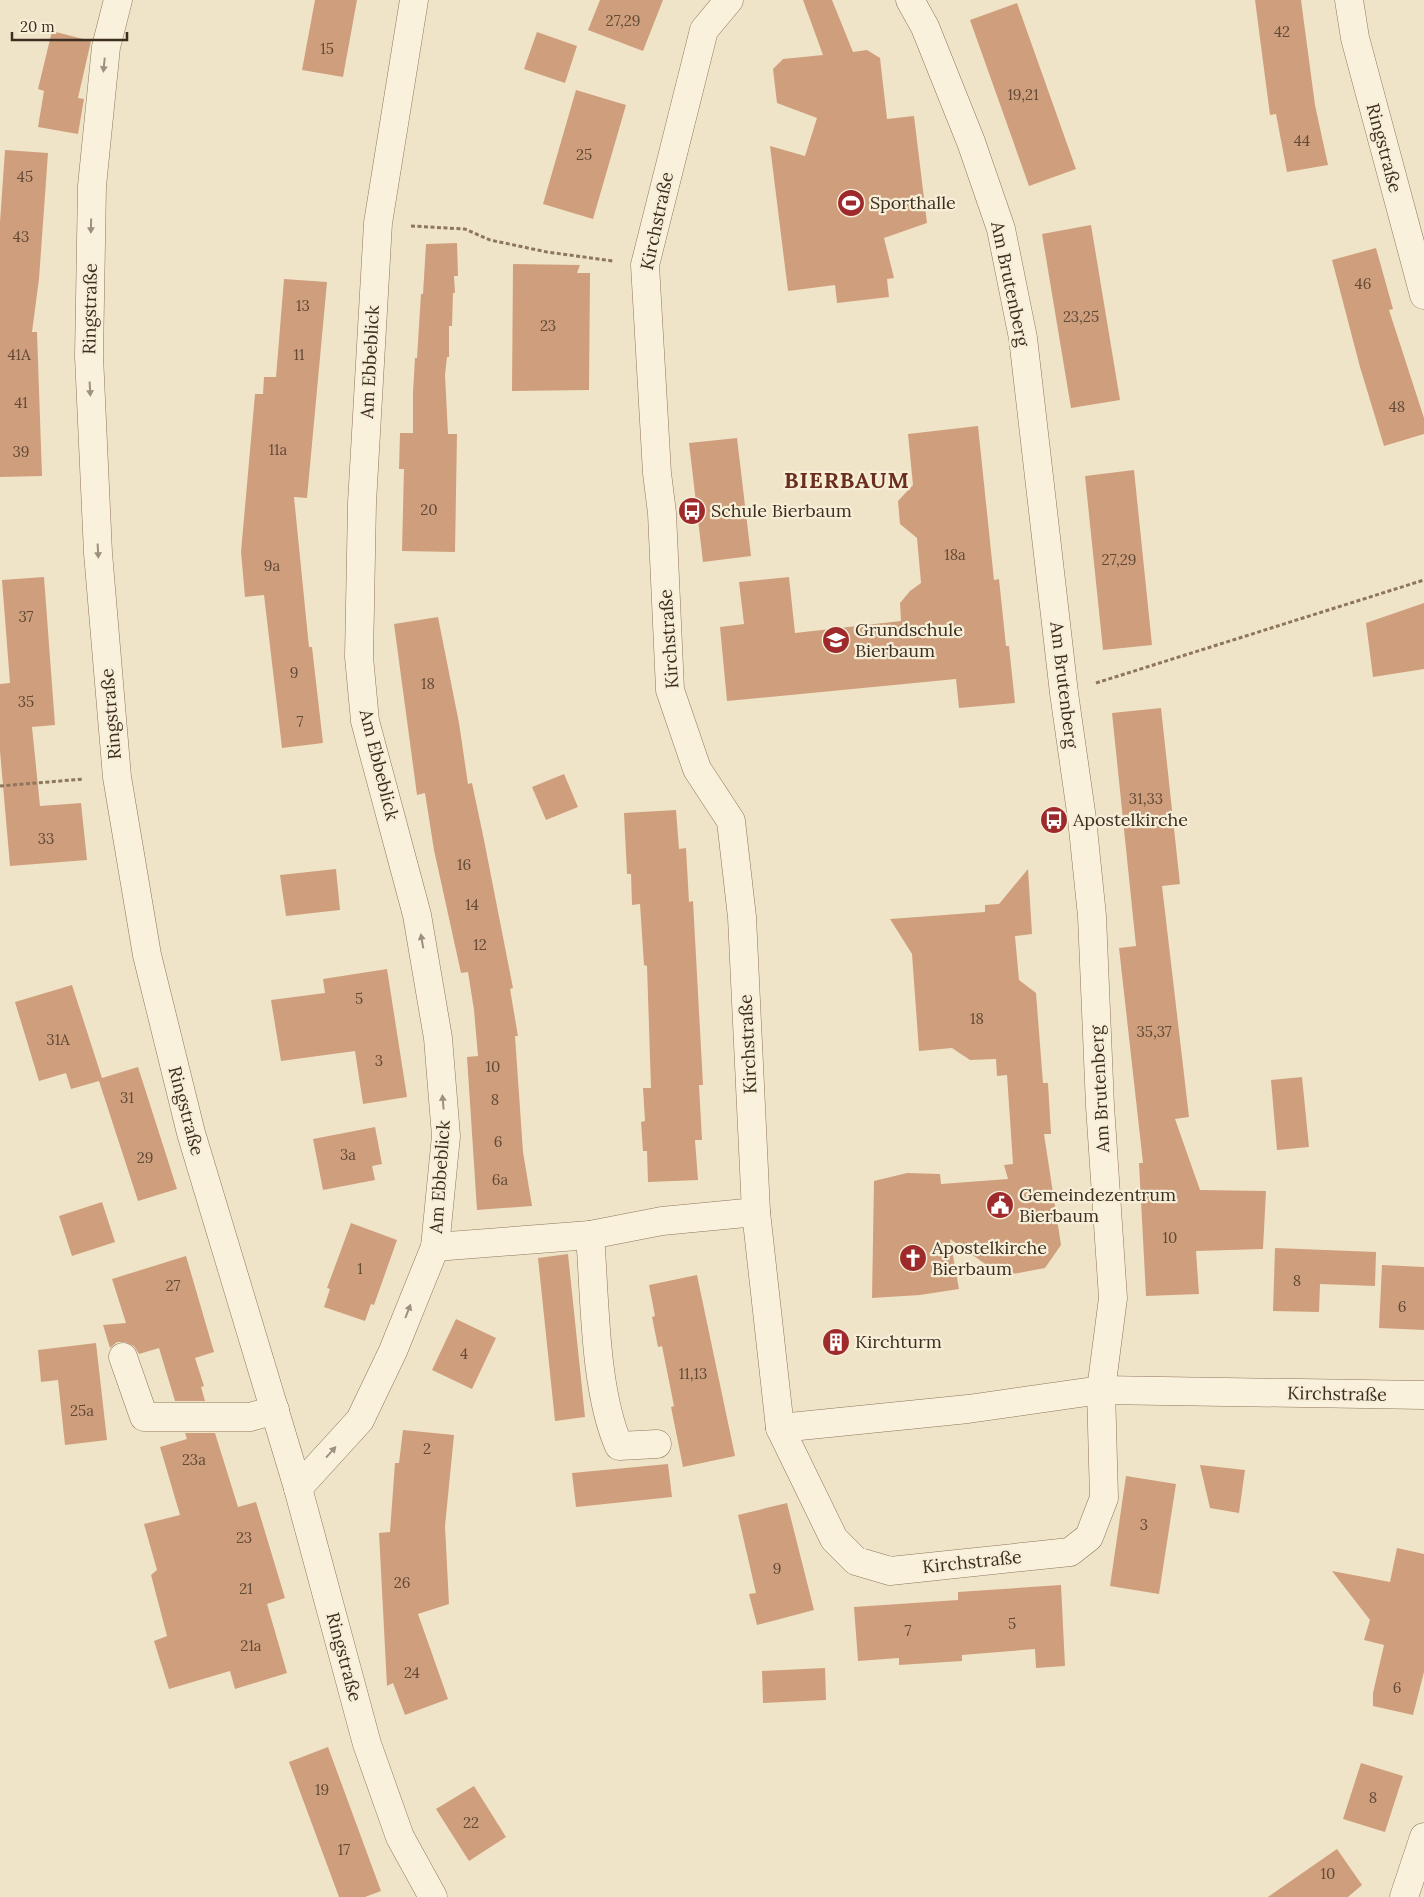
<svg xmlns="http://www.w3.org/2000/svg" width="1424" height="1897" viewBox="0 0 1424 1897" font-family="Lora,serif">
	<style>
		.building { fill: #cf9f7d }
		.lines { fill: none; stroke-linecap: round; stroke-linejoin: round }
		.minor-casing { stroke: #8d765c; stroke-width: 29 }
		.path { stroke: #8d765c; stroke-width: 3; stroke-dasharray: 4 2.5; stroke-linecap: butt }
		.minor { stroke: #faf1dc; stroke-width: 28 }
		.oneway { fill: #9c907e }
		.labels { text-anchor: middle; stroke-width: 4.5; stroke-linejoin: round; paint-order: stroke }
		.number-label { font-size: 15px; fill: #624a37 }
		.street-label { font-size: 18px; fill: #3d2e20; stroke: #f7eed8 }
		.poi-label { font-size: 18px; fill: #3d2e20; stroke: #f7eed8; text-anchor: start }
		.district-label { font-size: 22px; font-weight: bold; letter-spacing: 1px; fill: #6b2e1e; stroke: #f7eed8 }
	</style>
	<rect width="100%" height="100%" fill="#f0e4c8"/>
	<g class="building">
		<polygon points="315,0 357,0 343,77 302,70"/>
		<polygon points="600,0 663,0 643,51 588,30"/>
		<polygon points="803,0 832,0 853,52 867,50 880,58 887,119 914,116 927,223 884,238 894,278 887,279 889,297 837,303 835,285 788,291 770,146 805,156 817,118 777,103 773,69 783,59 823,55"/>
		<polygon points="1255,0 1301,0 1315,105 1328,165 1287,172 1276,114 1270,115"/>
		<polygon points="1017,3 1076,169 1029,186 970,20"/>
		<polygon points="52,31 91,41 78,98 84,99 78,134 38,127 44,91 38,89"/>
		<polygon points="537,32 577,46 565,83 524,69"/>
		<polygon points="576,90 626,105 593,219 543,204"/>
		<polygon points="5,150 48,153 39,279 32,332 37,332 42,476 0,477 0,222"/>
		<polygon points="1091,225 1120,400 1071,408 1042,234"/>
		<polygon points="457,243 458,276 454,276 455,293 453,293 452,326 449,326 449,357 447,357 445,375 448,434 457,434 455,552 402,551 404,469 399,469 400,433 413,433 413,392 415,358 417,358 421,294 423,294 426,244"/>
		<polygon points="1376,248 1393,309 1389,310 1424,418 1424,434 1384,446 1360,367 1332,260"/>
		<polygon points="513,264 580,265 577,273 590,273 589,390 512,391"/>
		<polygon points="284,279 327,282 307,498 294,497 309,647 312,647 323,743 282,748 264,595 245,597 241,552 255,394 263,394 264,377 276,377"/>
		<polygon points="978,426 994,580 999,579 1006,646 1009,646 1015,703 959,708 956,679 727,701 720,627 744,624 739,582 789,577 795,633 901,621 900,603 910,591 921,583 917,538 900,524 898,501 913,485 908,434"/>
		<polygon points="737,438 751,556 703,562 689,443"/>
		<polygon points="1134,470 1152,645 1103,650 1085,476"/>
		<polygon points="44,577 55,725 32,727 40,806 81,803 87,860 10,866 0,751 0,684 10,683 2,580"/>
		<polygon points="1424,603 1424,669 1373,677 1366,623"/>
		<polygon points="438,617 459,723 468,784 472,783 484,840 513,988 510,989 518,1036 515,1036 523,1152 532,1206 477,1210 467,1057 478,1056 474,1010 468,972 461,973 434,850 425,793 417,795 394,624"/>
		<polygon points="1161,708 1180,884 1162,886 1189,1117 1175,1119 1200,1190 1266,1191 1263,1249 1196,1251 1199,1294 1146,1296 1139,1163 1143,1163 1119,948 1136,946 1112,713"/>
		<polygon points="564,774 578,807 546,820 532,787"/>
		<polygon points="676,810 679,849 686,848 689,902 693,901 703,1085 699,1085 702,1140 695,1140 698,1180 648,1182 647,1151 643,1151 641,1122 645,1121 643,1088 651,1088 647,966 644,965 640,904 632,905 631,874 627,874 624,813"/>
		<polygon points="336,869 340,910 286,916 280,875"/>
		<polygon points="1028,869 1032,934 1015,936 1019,980 1036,993 1043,1083 1048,1083 1051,1134 1044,1134 1061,1245 1045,1268 1002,1276 950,1239 959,1289 920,1295 872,1298 874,1181 907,1173 940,1174 941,1184 1008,1179 1004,1165 1013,1164 1007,1075 997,1076 996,1059 970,1060 952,1048 919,1051 912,954 890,919 985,912 985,905 999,904"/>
		<polygon points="387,969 407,1097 363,1104 355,1051 281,1061 271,1000 325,993 323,979"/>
		<polygon points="72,985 102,1078 138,1067 177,1189 138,1201 99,1081 71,1089 66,1073 39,1081 15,1002"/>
		<polygon points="1302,1077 1309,1147 1277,1150 1271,1080"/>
		<polygon points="375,1127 382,1164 372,1166 375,1180 323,1190 313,1139"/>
		<polygon points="102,1202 115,1242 72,1256 59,1216"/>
		<polygon points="351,1223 397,1240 374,1305 371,1304 365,1321 324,1307 330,1289 327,1288"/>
		<polygon points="1275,1248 1376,1252 1375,1286 1320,1284 1319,1312 1273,1311"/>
		<polygon points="568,1254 585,1417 555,1421 538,1258"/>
		<polygon points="186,1256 214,1352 195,1358 204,1386 201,1387 205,1401 175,1401 159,1348 139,1354 134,1346 125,1342 117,1342 110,1348 103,1325 126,1323 112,1279"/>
		<polygon points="1382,1265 1424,1267 1424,1330 1379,1328"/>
		<polygon points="697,1275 735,1456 683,1467 671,1407 674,1406 662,1346 658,1347 652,1317 655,1316 649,1285"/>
		<polygon points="456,1319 496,1338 472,1389 432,1370"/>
		<polygon points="96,1343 107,1440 65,1445 58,1380 41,1382 38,1350"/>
		<polygon points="403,1430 454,1435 445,1526 449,1604 418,1614 448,1699 405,1715 393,1683 387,1686 379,1533 390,1532 395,1463 399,1463"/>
		<polygon points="185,1433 215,1433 238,1507 256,1502 285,1598 267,1604 287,1673 235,1689 230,1671 169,1689 154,1641 167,1636 151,1575 157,1570 144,1524 180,1515 160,1447 187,1439"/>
		<polygon points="668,1464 672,1497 576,1507 572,1473"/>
		<polygon points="1200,1465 1245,1470 1239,1513 1210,1508"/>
		<polygon points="1126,1476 1176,1484 1159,1594 1110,1586"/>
		<polygon points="787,1503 814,1610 757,1625 749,1594 756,1593 738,1515"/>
		<polygon points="1397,1548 1424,1554 1424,1672 1413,1715 1373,1706 1373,1693 1384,1645 1364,1640 1370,1620 1332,1571 1390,1582"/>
		<polygon points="1061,1585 1065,1666 1036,1668 1035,1649 962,1655 962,1661 899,1665 899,1658 858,1661 854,1607 958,1600 958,1592"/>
		<polygon points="825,1668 826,1700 763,1703 762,1671"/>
		<polygon points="328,1747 381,1891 365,1897 339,1897 289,1762"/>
		<polygon points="1361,1763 1403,1776 1385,1832 1343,1819"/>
		<polygon points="474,1786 506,1837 469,1861 436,1809"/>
		<polygon points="1337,1849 1362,1885 1348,1897 1268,1897"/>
	</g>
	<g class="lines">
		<g class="minor-casing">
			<g id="minor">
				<polyline points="118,0 106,47 92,186 89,356 98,553 117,777 147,955 191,1133 298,1488 367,1744 400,1837 433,1897"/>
				<polyline points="729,0 704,30 645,265 657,473 662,513 670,690 697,769 731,821 742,917 756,1212 780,1428 834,1539 856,1561 890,1571 1070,1552 1089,1537 1104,1498 1101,1390 1113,1298 1100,1106 1092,916 1082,819 1064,693 1023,338 1001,229 971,142 925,27 910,0"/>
				<polyline points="1349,0 1355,38 1424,295"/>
				<path d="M590,1235C595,1297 594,1390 619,1446L657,1444"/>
				<polyline points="435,1247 590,1235 662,1221 756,1212"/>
				<polyline points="123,1357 144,1417 250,1417 275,1410"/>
				<polyline points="780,1428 968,1409 1101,1390 1424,1395"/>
				<polyline points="298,1488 360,1420 393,1351 435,1247 446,1136 438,1038 417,915 365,721 359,657 362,503 378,223 414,0"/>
				<polyline points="1404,1897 1424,1837"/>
			</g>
		</g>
		<g class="path">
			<polyline points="411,226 465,229 490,240 547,252 613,261"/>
			<polyline points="1096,683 1424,580"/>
			<polyline points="0,786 84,779"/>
		</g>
		<use href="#minor" class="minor"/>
	</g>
	<defs><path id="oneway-solid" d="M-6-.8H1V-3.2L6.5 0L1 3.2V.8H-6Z" transform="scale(1.25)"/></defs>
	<g class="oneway">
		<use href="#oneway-solid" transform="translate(104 65) rotate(96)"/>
		<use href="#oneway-solid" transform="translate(91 226) rotate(91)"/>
		<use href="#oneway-solid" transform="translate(90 389) rotate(87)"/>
		<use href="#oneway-solid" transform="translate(98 551) rotate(87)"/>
		<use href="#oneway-solid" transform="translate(422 941) rotate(-100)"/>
		<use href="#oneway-solid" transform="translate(443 1102) rotate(-95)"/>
		<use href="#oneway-solid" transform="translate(408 1311) rotate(-69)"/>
		<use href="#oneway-solid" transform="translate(331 1452) rotate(-48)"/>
	</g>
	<defs>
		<g id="stadium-disc" transform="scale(1.4375)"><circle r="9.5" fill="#9e2a2b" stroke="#f7eed8"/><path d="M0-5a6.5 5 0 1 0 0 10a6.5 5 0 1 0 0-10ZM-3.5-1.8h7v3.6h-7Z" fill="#fff"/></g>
		<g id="bus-disc" transform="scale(1.4375)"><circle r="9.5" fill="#9e2a2b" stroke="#f7eed8"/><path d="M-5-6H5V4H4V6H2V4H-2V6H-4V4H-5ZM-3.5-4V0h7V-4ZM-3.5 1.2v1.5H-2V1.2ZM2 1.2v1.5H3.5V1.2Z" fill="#fff"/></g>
		<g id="school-disc" transform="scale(1.4375)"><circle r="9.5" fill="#9e2a2b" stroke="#f7eed8"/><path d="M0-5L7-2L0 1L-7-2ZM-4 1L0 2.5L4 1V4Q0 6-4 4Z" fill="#fff"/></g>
		<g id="civic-disc" transform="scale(1.4375)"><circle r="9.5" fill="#9e2a2b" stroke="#f7eed8"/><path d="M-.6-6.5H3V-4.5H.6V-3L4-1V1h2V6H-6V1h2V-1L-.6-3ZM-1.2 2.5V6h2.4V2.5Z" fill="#fff"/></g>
		<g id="church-disc" transform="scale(1.4375)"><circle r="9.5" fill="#9e2a2b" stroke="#f7eed8"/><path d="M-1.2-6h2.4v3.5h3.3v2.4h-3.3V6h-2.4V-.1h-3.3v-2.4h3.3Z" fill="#fff"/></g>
		<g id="building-disc" transform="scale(1.4375)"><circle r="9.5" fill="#9e2a2b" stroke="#f7eed8"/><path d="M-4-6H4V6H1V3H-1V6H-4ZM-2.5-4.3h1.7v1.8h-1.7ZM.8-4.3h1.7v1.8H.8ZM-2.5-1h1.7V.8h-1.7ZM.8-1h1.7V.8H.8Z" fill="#fff"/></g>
	</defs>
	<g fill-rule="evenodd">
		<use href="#stadium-disc" x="851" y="203"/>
		<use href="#bus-disc" x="692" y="511"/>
		<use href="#school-disc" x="836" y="640"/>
		<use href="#bus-disc" x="1054" y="820"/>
		<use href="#civic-disc" x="1000" y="1205"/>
		<use href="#church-disc" x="913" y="1258"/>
		<use href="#building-disc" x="836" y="1342"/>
	</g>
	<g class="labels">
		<g class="number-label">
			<text x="623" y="26">27,29</text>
			<text x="1282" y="37">42</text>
			<text x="327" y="54">15</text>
			<text x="1023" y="100">19,21</text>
			<text x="1302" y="146">44</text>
			<text x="584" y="160">25</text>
			<text x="25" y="182">45</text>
			<text x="21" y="242">43</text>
			<text x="1363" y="289">46</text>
			<text x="303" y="311">13</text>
			<text x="1081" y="322">23,25</text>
			<text x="548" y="331">23</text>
			<text x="19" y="360">41A</text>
			<text x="299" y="360">11</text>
			<text x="21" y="408">41</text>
			<text x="1397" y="412">48</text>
			<text x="278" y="455">11a</text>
			<text x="21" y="457">39</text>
			<text x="429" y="515">20</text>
			<text x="955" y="560">18a</text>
			<text x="1119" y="565">27,29</text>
			<text x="272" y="571">9a</text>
			<text x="26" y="622">37</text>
			<text x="294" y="678">9</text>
			<text x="428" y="689">18</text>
			<text x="26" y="707">35</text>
			<text x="300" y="727">7</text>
			<text x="1146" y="804">31,33</text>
			<text x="46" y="844">33</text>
			<text x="464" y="870">16</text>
			<text x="472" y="910">14</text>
			<text x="480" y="950">12</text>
			<text x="359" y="1004">5</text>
			<text x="977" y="1024">18</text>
			<text x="1154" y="1037">35,37</text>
			<text x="58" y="1045">31A</text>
			<text x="379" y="1066">3</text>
			<text x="493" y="1072">10</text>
			<text x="127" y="1103">31</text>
			<text x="495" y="1105">8</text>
			<text x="498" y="1147">6</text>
			<text x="348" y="1160">3a</text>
			<text x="145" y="1163">29</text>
			<text x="500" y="1185">6a</text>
			<text x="1170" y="1243">10</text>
			<text x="360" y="1274">1</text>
			<text x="1297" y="1286">8</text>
			<text x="173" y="1291">27</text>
			<text x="1402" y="1312">6</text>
			<text x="464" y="1359">4</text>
			<text x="693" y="1379">11,13</text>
			<text x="82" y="1416">25a</text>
			<text x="427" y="1454">2</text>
			<text x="194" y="1465">23a</text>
			<text x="1144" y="1530">3</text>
			<text x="244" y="1543">23</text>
			<text x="777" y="1574">9</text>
			<text x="402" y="1588">26</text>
			<text x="246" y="1594">21</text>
			<text x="1012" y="1629">5</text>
			<text x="908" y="1636">7</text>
			<text x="251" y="1651">21a</text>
			<text x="412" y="1678">24</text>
			<text x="1397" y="1693">6</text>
			<text x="322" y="1795">19</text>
			<text x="1373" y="1803">8</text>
			<text x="471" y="1828">22</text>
			<text x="344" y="1855">17</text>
			<text x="1328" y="1879">10</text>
		</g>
		<g class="street-label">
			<text transform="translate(1384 148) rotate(75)" y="6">Ringstraße</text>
			<text transform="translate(657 221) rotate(-78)" y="6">Kirchstraße</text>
			<text transform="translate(1010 284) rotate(78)" y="6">Am Brutenberg</text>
			<text transform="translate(90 309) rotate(-89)" y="6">Ringstraße</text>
			<text transform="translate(370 362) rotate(-87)" y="6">Am Ebbeblick</text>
			<text transform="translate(669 639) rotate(-94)" y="6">Kirchstraße</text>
			<text transform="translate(1064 685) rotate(83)" y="6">Am Brutenberg</text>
			<text transform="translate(111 714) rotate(-95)" y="6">Ringstraße</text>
			<text transform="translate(379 765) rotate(76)" y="6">Am Ebbeblick</text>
			<text transform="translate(748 1044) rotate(-93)" y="6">Kirchstraße</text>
			<text transform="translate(1100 1089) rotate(-93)" y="6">Am Brutenberg</text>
			<text transform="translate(186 1111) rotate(75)" y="6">Ringstraße</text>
			<text transform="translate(440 1177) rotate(-86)" y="6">Am Ebbeblick</text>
			<text transform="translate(1337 1394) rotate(1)" y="6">Kirchstraße</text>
			<text transform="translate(972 1562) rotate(-6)" y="6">Kirchstraße</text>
			<text transform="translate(344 1657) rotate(75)" y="6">Ringstraße</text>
		</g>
		<g class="poi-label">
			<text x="870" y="209">Sporthalle</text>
			<text x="711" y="517">Schule Bierbaum</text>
			<text x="855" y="636">Grundschule<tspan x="855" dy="21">Bierbaum</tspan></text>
			<text x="1073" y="826">Apostelkirche</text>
			<text x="1019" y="1201">Gemeindezentrum<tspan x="1019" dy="21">Bierbaum</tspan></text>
			<text x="932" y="1254">Apostelkirche<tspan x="932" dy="21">Bierbaum</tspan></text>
			<text x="855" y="1348">Kirchturm</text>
		</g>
		<g class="district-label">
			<text x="847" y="488">BIERBAUM</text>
		</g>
	</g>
	<path d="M12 32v8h115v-8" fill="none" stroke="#3d2e20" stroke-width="2.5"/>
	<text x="20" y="32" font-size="15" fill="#3d2e20" stroke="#f7eed8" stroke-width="4" paint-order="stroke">20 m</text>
</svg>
